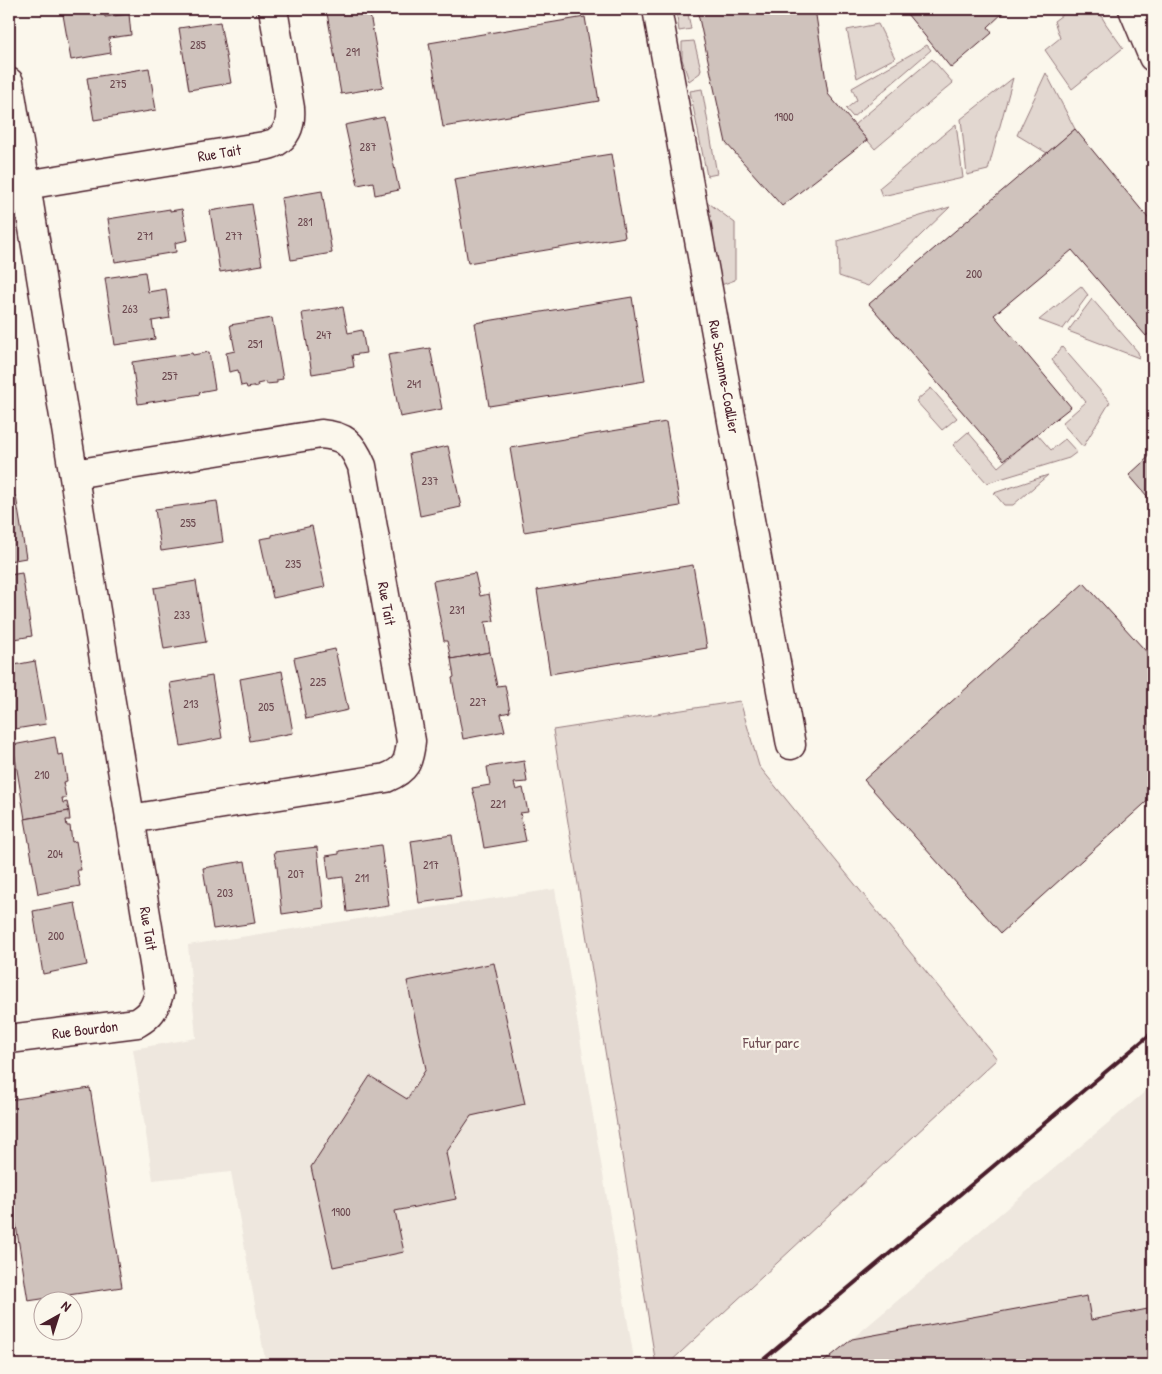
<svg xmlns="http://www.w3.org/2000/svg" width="1162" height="1374" viewBox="0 0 1162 1374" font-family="'Patrick Hand',sans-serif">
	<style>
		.built { fill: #eee7de }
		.green { fill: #e2d7d0; stroke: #967b7e }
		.building { fill: #cfc2bc; stroke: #4a1f2b }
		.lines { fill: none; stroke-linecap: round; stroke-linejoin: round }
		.street-casing { stroke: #4a1f2b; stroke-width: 31 }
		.primary-casing { stroke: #4a1f2b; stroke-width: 31 }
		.street { stroke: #fbf7ec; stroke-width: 28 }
		.primary { stroke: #fbf7ec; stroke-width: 28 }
		.rail { stroke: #4a1f2b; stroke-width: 4 }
		.labels { text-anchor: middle; stroke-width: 4.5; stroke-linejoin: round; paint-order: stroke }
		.number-label { font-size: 12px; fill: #6b484f }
		.street-label { font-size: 15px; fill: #4a1f2b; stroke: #fbf7ec }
		.park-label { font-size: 15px; fill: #704d54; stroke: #fbf7ec }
	</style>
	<rect width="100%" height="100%" fill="#fbf7ec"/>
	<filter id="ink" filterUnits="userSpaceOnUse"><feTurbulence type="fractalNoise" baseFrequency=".02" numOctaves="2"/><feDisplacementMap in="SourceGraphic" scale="10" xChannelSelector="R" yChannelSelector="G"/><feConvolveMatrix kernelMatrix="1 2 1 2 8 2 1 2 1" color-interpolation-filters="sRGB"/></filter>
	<g filter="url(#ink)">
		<g class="built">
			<polygon points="555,889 635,1365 266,1365 231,1172 153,1180 133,1049 196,1038 188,945"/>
			<polygon points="1153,1085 1153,1365 820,1365 852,1339"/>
		</g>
		<g class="green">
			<polygon points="676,9 687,9 691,29 679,31"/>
			<polygon points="1056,9 1097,9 1106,24 1123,48 1072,89 1045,50 1060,38 1054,21 1062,15"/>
			<polygon points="878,24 895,58 857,78 847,30"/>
			<polygon points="694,41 701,69 700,73 689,81 682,59 682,42"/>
			<polygon points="927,45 931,50 853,117 846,109 857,100 852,88"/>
			<polygon points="932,59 953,83 875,149 854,125"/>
			<polygon points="1046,73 1075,129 1047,153 1017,135"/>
			<polygon points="1013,78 988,170 967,175 961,119"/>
			<polygon points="702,89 717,174 707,176 690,91"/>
			<polygon points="956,124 963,178 882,196 879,188"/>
			<polygon points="706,201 735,223 735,280 721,285"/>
			<polygon points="950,207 868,286 839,276 838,241"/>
			<polygon points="1081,286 1088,295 1063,329 1039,320"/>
			<polygon points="1092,299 1138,352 1139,358 1068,331"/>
			<polygon points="1062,347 1110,402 1083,447 1062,423 1086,402 1052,360"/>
			<polygon points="931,388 957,418 942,430 916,401"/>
			<polygon points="968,432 998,467 1037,434 1051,450 1065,439 1077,452 1069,458 987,483 953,445"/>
			<polygon points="1048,475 1013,505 1004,505 994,493"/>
			<polygon points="740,701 759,766 997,1059 667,1365 656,1365 553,730"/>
		</g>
		<g class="building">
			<polygon points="62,9 104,9 105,17 129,14 131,35 109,38 111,53 71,60"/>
			<polygon points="353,9 369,9 383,87 341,94 327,13"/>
			<polygon points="697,9 815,9 828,94 867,140 782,206 726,143"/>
			<polygon points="903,9 1007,9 988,27 992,33 951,68"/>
			<polygon points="585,17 599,101 443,127 429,43"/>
			<polygon points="220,22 231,83 189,90 179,28"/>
			<polygon points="149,68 156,110 94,120 87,78"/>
			<polygon points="384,117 399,190 375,195 373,182 358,185 345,125"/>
			<polygon points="1075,129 1153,224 1153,330 1146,336 1072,250 994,315 1071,407 1004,460 869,304"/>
			<polygon points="611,154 625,237 468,263 454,179"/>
			<polygon points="322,191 332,253 291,260 281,198"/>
			<polygon points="252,204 262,265 220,272 210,211"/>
			<polygon points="170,209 170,211 182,209 188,240 175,243 176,252 115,262 108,219"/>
			<polygon points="145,272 148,292 166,289 170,318 152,321 155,339 115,345 105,278"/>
			<polygon points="632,297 645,381 489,406 475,323"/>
			<polygon points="343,307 348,333 362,330 366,353 352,355 354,367 312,374 302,313"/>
			<polygon points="272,318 283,379 277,380 277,383 266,384 266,382 257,384 258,386 247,388 246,385 241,386 238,370 229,372 226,353 235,351 230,325"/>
			<polygon points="430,348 442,409 400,417 388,355"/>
			<polygon points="209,352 215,389 199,392 200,394 138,404 132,362 192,353 193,355"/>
			<polygon points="666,422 680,506 524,532 510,448"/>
			<polygon points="448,446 461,507 420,516 409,454"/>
			<polygon points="1153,453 1153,503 1129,475"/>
			<polygon points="16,496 26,558 9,561 9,498"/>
			<polygon points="217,501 223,542 161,551 155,509"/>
			<polygon points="312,526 325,587 273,598 260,539 272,537 272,535"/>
			<polygon points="693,565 707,648 550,674 537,590"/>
			<polygon points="22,573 32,636 9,640 9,575"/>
			<polygon points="475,573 480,596 489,594 494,621 485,622 490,652 451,659 447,641 444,641 433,581"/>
			<polygon points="196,581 206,642 164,649 154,588"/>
			<polygon points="1084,583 1153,659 1153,796 1001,933 864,780"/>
			<polygon points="335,649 348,710 306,719 294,658"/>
			<polygon points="490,652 497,686 505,685 510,712 501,714 505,731 463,739 452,678 454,677 451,659"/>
			<polygon points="35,661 46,724 9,730 9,666"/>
			<polygon points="282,671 293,733 250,741 240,679"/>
			<polygon points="212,676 222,738 181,746 170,683"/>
			<polygon points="55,737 58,755 63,754 67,781 63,782 66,798 62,798 63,803 67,802 69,811 25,819 13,745"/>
			<polygon points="524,761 527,782 514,783 516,790 523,788 528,812 520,813 526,841 484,848 476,802 472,788 490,785 487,767"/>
			<polygon points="69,811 70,820 66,820 67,826 70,826 72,842 76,841 81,870 77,870 80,886 38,894 25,819"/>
			<polygon points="452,835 461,897 419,903 411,841"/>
			<polygon points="381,845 389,906 347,912 343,877 329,879 326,856 339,854 339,851"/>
			<polygon points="317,847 324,908 282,914 277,867 274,852"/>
			<polygon points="245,861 255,923 213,929 203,868"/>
			<polygon points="75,903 87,965 43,974 33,911"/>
			<polygon points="494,963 525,1104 471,1116 446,1153 456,1199 395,1211 404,1252 333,1267 311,1167 370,1076 407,1099 426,1069 407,981"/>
			<polygon points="90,1088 122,1287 28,1301 13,1206 9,1206 9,1100"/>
			<polygon points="1087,1296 1091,1320 1153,1308 1153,1365 820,1365 852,1339"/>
		</g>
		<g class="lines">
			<g class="street-casing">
				<g id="street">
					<path id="s1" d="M657,9L791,745"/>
					<path id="s2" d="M9,82L159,994C154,1009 151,1015 137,1023L9,1039"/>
					<path id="s3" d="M26,185L264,146C268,145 273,144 276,142C289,134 291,121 290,108L273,9"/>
					<path id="s4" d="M74,474L321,434C345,436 352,443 362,466L411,741C409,762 406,770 386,778L130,819"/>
				</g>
			</g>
			<g class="primary-casing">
				<polyline id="primary" points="1133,9 1153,57"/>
			</g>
			<use href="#street" class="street"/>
			<use href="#primary" class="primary"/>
			<polyline class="rail" points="757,1365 1153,1032"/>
		</g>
	</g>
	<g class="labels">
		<g class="number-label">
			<text x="198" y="49">285</text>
			<text x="353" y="56">291</text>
			<text x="118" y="88">275</text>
			<text x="784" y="121">1900</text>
			<text x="368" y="151">287</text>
			<text x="305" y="226">281</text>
			<text x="145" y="240">271</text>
			<text x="234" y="240">277</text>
			<text x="974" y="278">200</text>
			<text x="130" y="313">263</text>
			<text x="324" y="339">247</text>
			<text x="255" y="348">251</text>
			<text x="170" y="380">257</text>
			<text x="414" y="388">241</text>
			<text x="430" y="485">237</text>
			<text x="188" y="527">255</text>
			<text x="293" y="568">235</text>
			<text x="457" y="614">231</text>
			<text x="182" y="619">233</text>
			<text x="318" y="686">225</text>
			<text x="478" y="706">227</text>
			<text x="191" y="708">213</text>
			<text x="266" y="711">205</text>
			<text x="42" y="779">210</text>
			<text x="498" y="808">221</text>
			<text x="55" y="858">204</text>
			<text x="431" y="869">217</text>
			<text x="296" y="878">207</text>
			<text x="362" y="882">211</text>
			<text x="225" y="897">203</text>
			<text x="56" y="940">200</text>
			<text x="341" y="1216">1900</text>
		</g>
		<g class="street-label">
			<text dy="5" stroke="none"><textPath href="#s3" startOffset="196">Rue Tait</textPath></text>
			<text dy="5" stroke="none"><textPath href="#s1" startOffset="374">Rue Suzanne-Coallier</textPath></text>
			<text dy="5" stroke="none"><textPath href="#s4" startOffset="446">Rue Tait</textPath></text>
			<text dy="5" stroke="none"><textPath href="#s2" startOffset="858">Rue Tait</textPath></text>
			<text transform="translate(85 1030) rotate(-7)" y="5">Rue Bourdon</text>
		</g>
		<g class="park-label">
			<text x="771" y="1048">Futur parc</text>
		</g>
	</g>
	<rect width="1162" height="1374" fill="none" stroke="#fbf7ec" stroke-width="30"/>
	<rect x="15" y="15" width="1132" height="1344" fill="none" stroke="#4a1f2b" stroke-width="2" filter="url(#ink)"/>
	<g transform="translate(58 1316) rotate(39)"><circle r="24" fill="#fbf7ec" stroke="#b4a19f"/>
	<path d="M0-4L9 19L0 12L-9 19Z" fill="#4a1f2b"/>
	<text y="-8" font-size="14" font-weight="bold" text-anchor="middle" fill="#4a1f2b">N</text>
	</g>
</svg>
